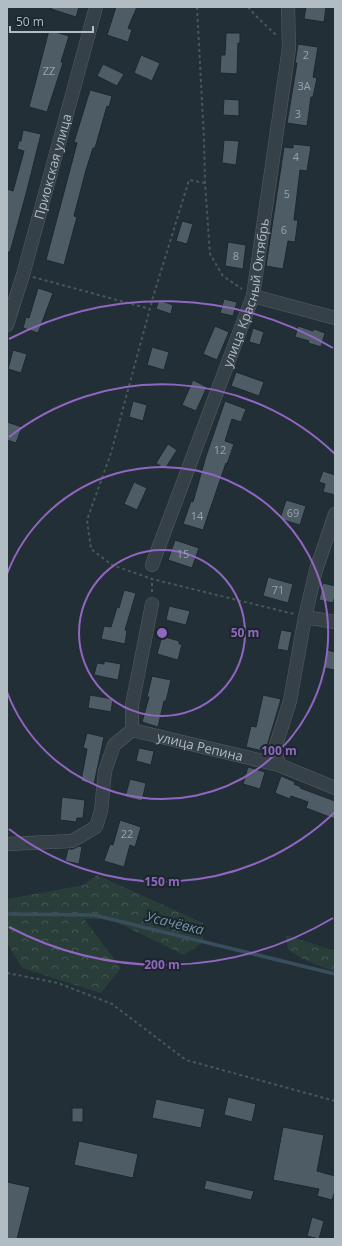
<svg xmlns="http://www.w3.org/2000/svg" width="342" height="1246" viewBox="0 0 342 1246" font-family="'Open Sans',sans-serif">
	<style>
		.forest { fill: url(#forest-crowns) }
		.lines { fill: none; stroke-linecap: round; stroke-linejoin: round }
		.stream { stroke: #384e5c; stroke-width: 3.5 }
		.building { fill: #4e5c65; stroke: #1d272e }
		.minor-casing { stroke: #545f65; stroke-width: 14 }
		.path { stroke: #465957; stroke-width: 2; stroke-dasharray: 3 3; stroke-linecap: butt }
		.minor { stroke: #364147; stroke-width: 13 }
		.ring { fill: none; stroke: #9166c1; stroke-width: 2 }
		.labels { text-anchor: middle; stroke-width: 4; stroke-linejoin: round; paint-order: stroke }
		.number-label { font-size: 11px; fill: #98a4ac }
		.street-label { font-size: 13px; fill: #b1bcc3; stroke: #1b252c }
		.water-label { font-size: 14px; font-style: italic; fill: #7493a5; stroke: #1b252c }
		.centre { fill: #9166c1; stroke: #1b252c; stroke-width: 2 }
		.ring-label { font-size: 12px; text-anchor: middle; font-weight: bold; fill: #9166c1; stroke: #1b252c; stroke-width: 4; stroke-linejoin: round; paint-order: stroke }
	</style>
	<defs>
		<pattern id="forest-crowns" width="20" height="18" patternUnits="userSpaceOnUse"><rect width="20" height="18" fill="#293d39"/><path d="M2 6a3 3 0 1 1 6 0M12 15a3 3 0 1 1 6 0" fill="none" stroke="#465754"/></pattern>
	</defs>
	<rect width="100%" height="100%" fill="#232f36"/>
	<g class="forest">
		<polygon points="97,875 203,923 203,942 184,955 110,919 84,919 121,968 101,993 22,968 7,943 7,899 84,885"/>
		<polygon points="286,935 335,951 335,972 303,959 288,950"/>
	</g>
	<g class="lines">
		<polyline class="stream" points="7,914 94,915 335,974"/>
	</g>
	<g class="building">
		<polygon points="52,7 79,7 76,17 51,9"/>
		<polygon points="116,7 137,7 128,28 132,30 128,42 107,35"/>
		<polygon points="306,7 326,7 324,22 304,19"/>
		<polygon points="49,30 69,36 61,62 63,63 47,112 29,107"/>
		<polygon points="226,33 240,33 240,43 238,43 237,74 220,73 221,55 225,55"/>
		<polygon points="298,44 318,47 313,77 317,78 313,97 311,97 307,126 287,123 297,63 295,63"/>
		<polygon points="141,55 160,63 152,81 134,73"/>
		<polygon points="103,64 124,74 117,86 97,76"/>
		<polygon points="90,90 112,96 109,107 107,106 95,148 93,148 86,170 74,216 77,217 64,265 46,260 77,143 74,142"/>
		<polygon points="224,99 239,100 239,116 223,115"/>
		<polygon points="23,130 41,134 26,194 10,252 7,252 7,189 13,191 24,151 17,149 19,141 21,141"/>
		<polygon points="224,140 239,141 236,165 222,163"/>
		<polygon points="293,144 311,146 307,171 300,170 294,220 298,220 295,242 288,241 283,269 266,266 284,147 293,148"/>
		<polygon points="182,221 193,224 187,244 176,241"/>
		<polygon points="228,242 246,245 243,269 225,266"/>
		<polygon points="38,288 53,293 38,333 23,328 26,317 29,318"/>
		<polygon points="224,299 237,302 233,316 220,313"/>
		<polygon points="159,300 173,305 171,314 156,309"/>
		<polygon points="215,326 229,332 217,360 203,354"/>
		<polygon points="298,326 313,331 314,329 325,333 321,347 308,343 309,341 295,337"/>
		<polygon points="253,328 264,332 260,345 249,342"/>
		<polygon points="152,347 169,352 164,370 147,365"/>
		<polygon points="13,350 27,354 21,373 8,369"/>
		<polygon points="236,372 264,382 259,396 231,386"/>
		<polygon points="193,380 207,387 196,411 182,405"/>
		<polygon points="133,401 147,405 143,421 129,417"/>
		<polygon points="225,401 246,409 241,422 232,419 225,441 234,444 227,464 226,463 203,530 183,524 191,501 193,502 206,456"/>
		<polygon points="7,422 22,427 16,443 7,440"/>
		<polygon points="168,444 177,450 165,469 156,463"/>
		<polygon points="323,471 335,475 335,495 323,492 325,484 319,482"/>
		<polygon points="134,482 147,488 137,510 124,504"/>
		<polygon points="286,500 306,506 300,525 280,519"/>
		<polygon points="175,540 199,548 192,568 168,560"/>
		<polygon points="268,577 293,584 288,603 263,596"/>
		<polygon points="323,583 335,586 335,596 333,603 319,600"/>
		<polygon points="124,590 136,593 125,630 127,631 125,644 101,639 104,626 111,627 117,607 119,608"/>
		<polygon points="169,606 190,611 186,625 166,620"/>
		<polygon points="281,630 292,632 288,651 277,649"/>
		<polygon points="162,636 179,641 179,644 182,644 178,660 157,654"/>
		<polygon points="327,650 335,652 335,670 324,668"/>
		<polygon points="104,661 121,664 118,680 94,675 97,663 104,664"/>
		<polygon points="152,676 171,680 166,701 164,701 158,727 142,722 149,697 147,697"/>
		<polygon points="90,695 113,699 111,712 88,708"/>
		<polygon points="263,695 281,699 267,746 267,752 246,747 251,726 256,727"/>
		<polygon points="87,733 104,737 94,784 81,781 87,749 83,748"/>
		<polygon points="139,748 154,751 151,765 136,761"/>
		<polygon points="248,767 265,772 260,789 243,784"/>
		<polygon points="281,776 295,782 294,784 301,787 300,788 335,801 335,819 306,808 308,802 291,796 290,799 275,793"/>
		<polygon points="130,779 146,783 142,801 125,797"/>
		<polygon points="62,797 85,800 83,818 77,818 76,822 60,820"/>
		<polygon points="120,820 141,827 135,847 130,845 124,867 104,861 110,844 113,845"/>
		<polygon points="79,846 82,847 79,864 65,861 68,849 73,849"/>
		<polygon points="228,1097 256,1104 252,1122 224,1115"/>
		<polygon points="156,1099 205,1109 201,1128 152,1118"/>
		<rect x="72" y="1108" width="11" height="14"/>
		<polygon points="283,1127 324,1135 317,1171 335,1176 335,1191 332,1200 317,1196 319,1189 273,1180"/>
		<polygon points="79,1141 138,1154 133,1178 74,1165"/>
		<polygon points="206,1180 254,1191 251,1200 204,1189"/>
		<polygon points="7,1182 30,1187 17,1239 7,1239"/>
		<polygon points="312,1217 324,1221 319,1239 307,1236"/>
	</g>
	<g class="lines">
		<g class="minor-casing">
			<g id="minor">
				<polyline points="253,296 335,318"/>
				<path id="s1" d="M7,325L23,275L96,7"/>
				<path id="s2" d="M152,565L253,296L289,48L288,7"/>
				<polyline points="305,617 335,622"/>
				<path id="s3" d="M132,730L279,765L335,788"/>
				<polyline points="279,765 275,748 290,701 305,617 316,570 335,514"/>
				<polyline points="7,844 72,841 96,827 101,811 105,771 114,745 132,730 132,705 152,604"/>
			</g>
		</g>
		<g class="path">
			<polyline points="197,7 204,139 205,183 210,254 223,276 242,289"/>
			<polyline points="248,7 255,15 277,36"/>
			<polyline points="205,183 189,180 153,297 111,453 87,520 91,549 112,565 152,579 294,614"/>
			<polyline points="33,277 150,309"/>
			<polyline points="152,592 152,578"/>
			<polyline points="7,973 58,983 112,1004 186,1060 335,1101"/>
		</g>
		<use href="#minor" class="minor"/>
	</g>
	<g class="ring">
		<circle cx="162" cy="633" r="83"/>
		<path d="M7 574A166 166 0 1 1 7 692"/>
		<path d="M335 812A249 249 0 0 1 9 829M9 437A249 249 0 0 1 335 454"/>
		<path d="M333 918A332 332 0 0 1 9 927M9 339A332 332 0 0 1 333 348"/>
	</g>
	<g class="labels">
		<g class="number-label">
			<text x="306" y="59">2</text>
			<text x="49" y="75">ZZ</text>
			<text x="304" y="90">3А</text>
			<text x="298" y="118">3</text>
			<text x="296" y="161">4</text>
			<text x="287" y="198">5</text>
			<text x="284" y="234">6</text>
			<text x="236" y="260">8</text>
			<text x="220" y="454">12</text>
			<text x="293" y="517">69</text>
			<text x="197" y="520">14</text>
			<text x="183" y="558">15</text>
			<text x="278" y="594">71</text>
			<text x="127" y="838">22</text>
		</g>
		<g class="street-label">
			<text dy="5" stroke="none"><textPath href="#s1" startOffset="165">Приокская улица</textPath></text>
			<text dy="5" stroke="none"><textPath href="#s2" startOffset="289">улица Красный Октябрь</textPath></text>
			<text dy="5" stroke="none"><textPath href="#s3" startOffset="70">улица Репина</textPath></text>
		</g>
		<g class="water-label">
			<text transform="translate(175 923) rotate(14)" y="5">Усачёвка</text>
		</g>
	</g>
	<circle cx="162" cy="633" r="6" class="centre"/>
	<g class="ring-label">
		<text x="245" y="637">50 m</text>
		<text x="279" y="755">100 m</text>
		<text x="162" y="886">150 m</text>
		<text x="162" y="969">200 m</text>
	</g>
	<rect width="342" height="1246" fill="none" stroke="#b1bcc3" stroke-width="16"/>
	<path d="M10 26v6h83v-6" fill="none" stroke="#b1bcc3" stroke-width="2"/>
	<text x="16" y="26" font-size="12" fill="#b1bcc3" stroke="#1b252c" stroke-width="3" paint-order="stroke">50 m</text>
</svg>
